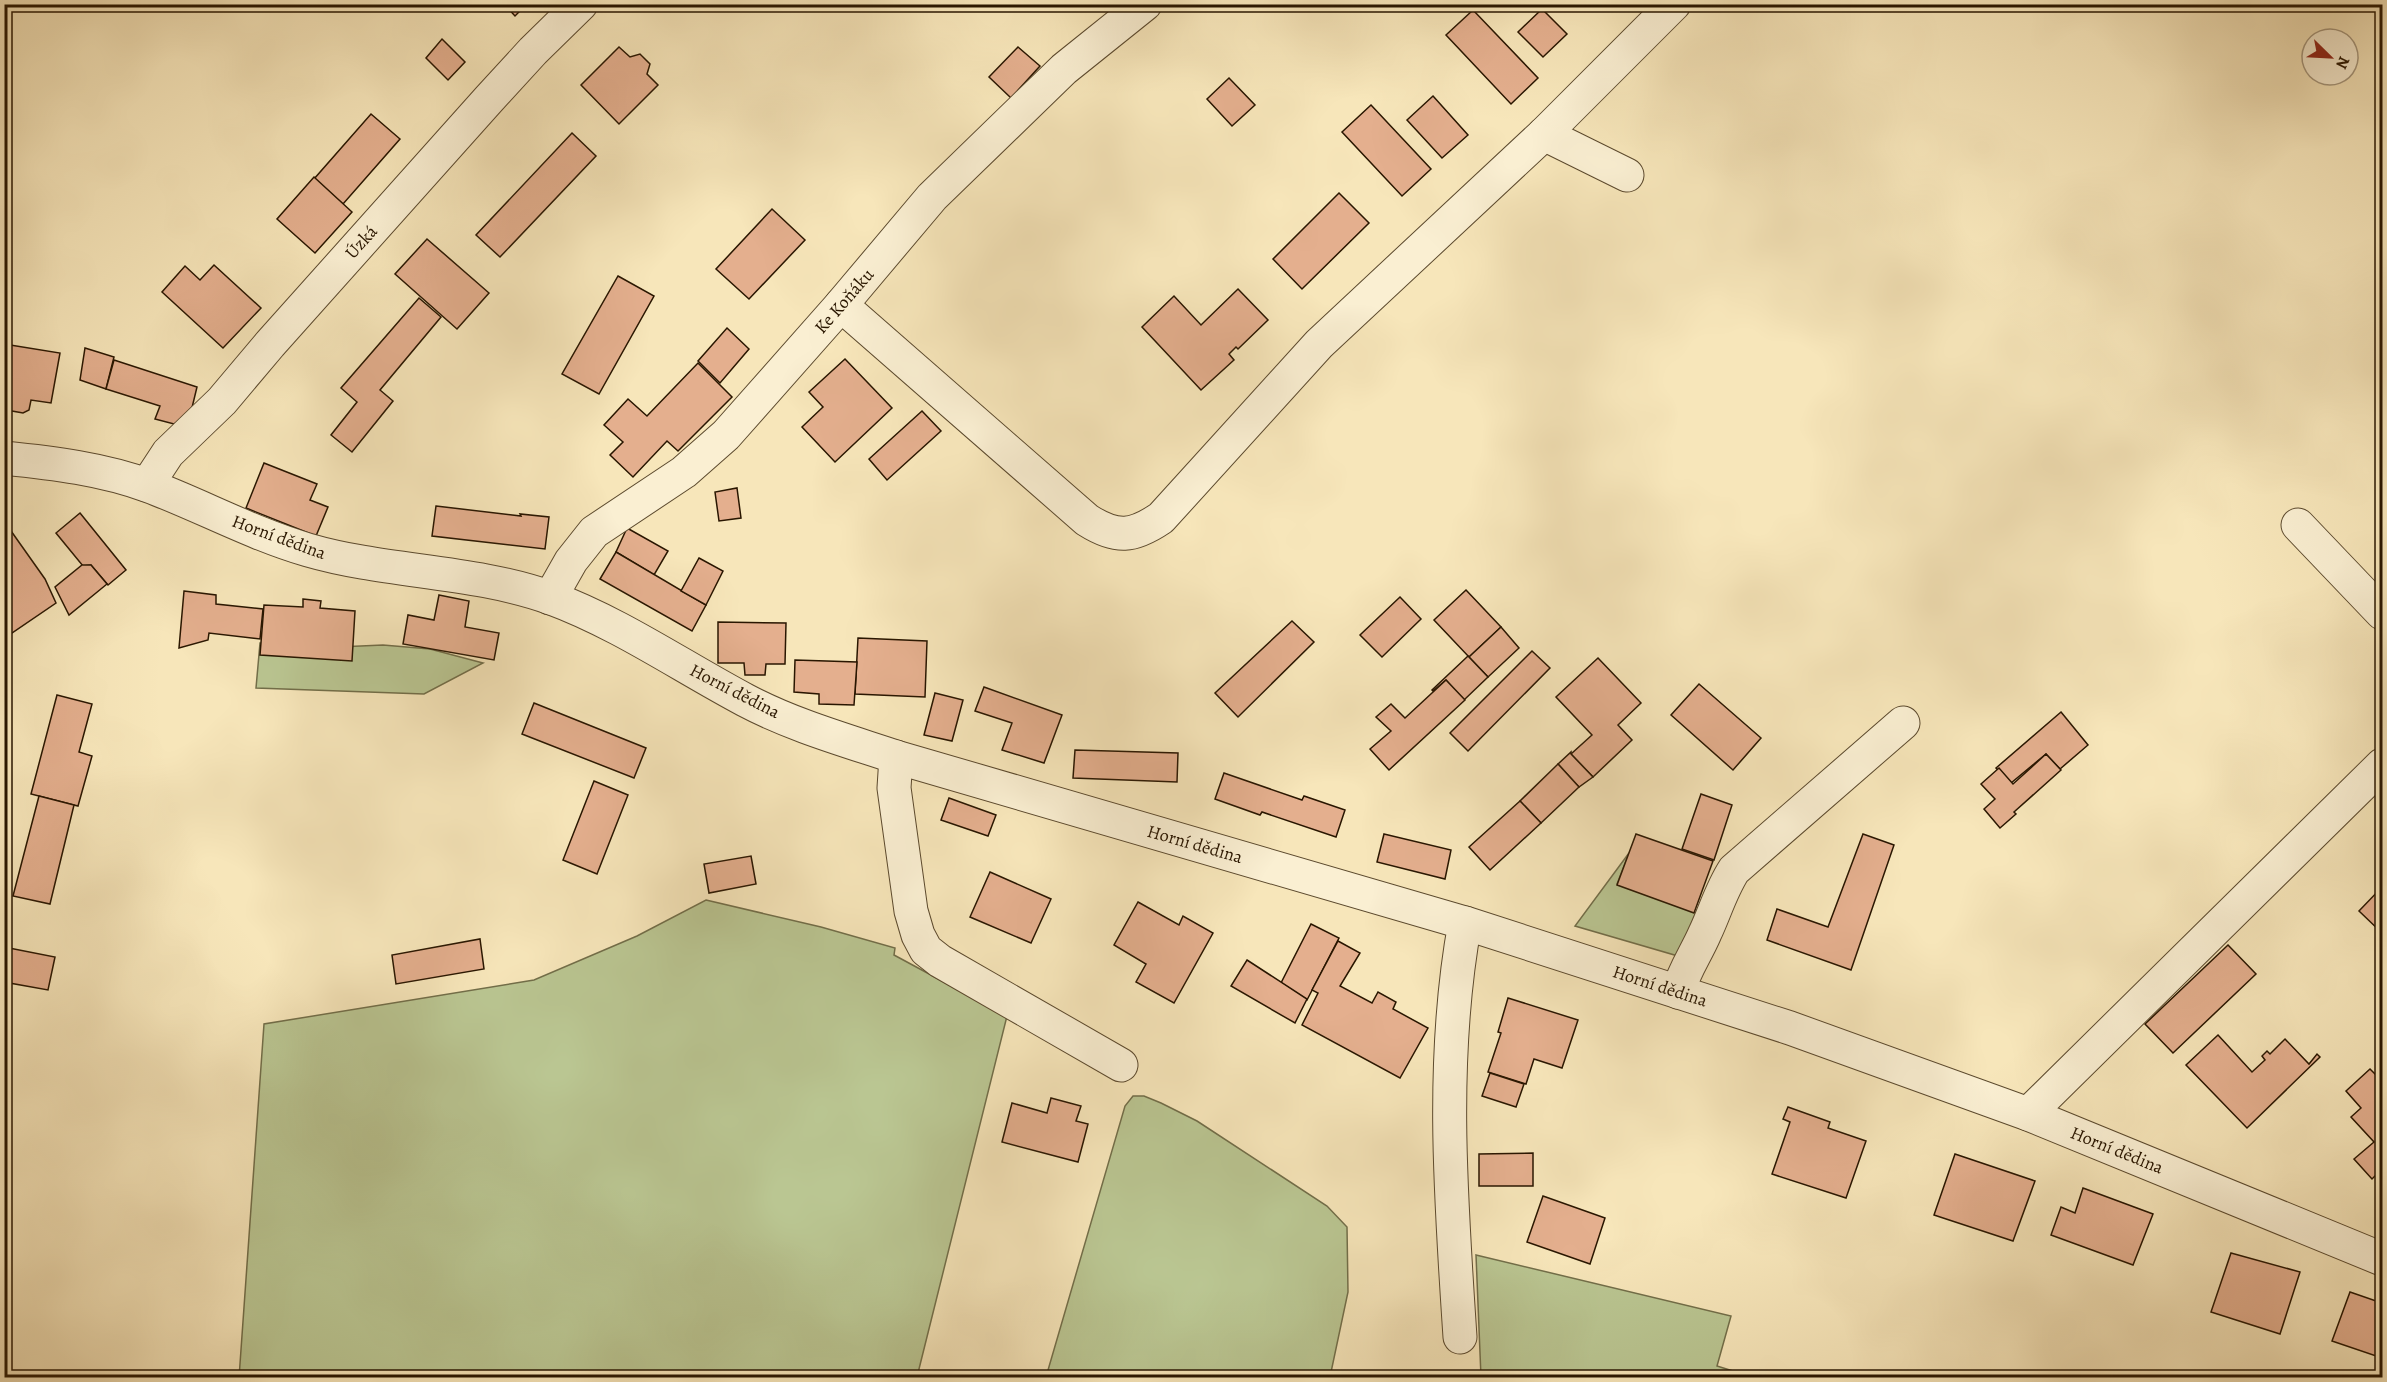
<svg xmlns="http://www.w3.org/2000/svg" width="2387" height="1382" viewBox="0 0 2387 1382" font-family="Alegreya,serif">
	<style>
		.green { fill: #bac692; stroke: #726e49; stroke-width: 1.5 }
		.building { fill: #e4af8e; stroke: #291600; stroke-width: 1.5 }
		.lines { fill: none; stroke-linecap: round; stroke-linejoin: round }
		.minor-casing { stroke: #5c4a2e; stroke-width: 35 }
		.minor { stroke: #faefd2; stroke-width: 33 }
		.labels { text-anchor: middle; stroke-width: 4.5; stroke-linejoin: round; paint-order: stroke }
		.street-label { font-size: 18px; fill: #291600; stroke: #faefd2 }
	</style>
	<rect width="100%" height="100%" fill="#f7e6ba"/>
	<filter id="stains"><feTurbulence type="fractalNoise" baseFrequency=".00333" numOctaves="4"/><feColorMatrix values="0 0 0 0 .2 0 0 0 0 .09 0 0 0 0 .02 0 0 0 .5 -.17"/></filter>
	<radialGradient id="worn" r=".72"><stop offset=".6" stop-color="#630" stop-opacity="0"/><stop offset="1" stop-color="#630" stop-opacity=".3"/></radialGradient>
	<g class="green">
		<polygon points="260,643 316,648 383,645 430,649 483,663 424,694 256,688"/>
		<polygon points="1629,853 1617,884 1697,913 1678,956 1575,926"/>
		<polygon points="706,900 821,927 895,948 894,955 1007,1016 917,1377 239,1378 264,1024 534,980 637,936"/>
		<polygon points="1133,1096 1144,1096 1161,1103 1197,1121 1327,1206 1347,1227 1348,1292 1330,1377 1046,1377 1125,1106"/>
		<polygon points="1476,1255 1731,1316 1717,1366 1752,1377 1481,1377"/>
	</g>
	<g class="building">
		<polygon points="504,4 527,4 515,16"/>
		<polygon points="1542,9 1567,34 1543,57 1518,32"/>
		<polygon points="1473,10 1538,78 1511,104 1446,35"/>
		<polygon points="442,39 465,62 448,80 426,58"/>
		<polygon points="619,47 630,57 640,54 650,64 647,74 658,85 619,124 581,85"/>
		<polygon points="1018,47 1040,66 1011,98 989,77"/>
		<polygon points="1229,78 1255,105 1232,126 1207,99"/>
		<polygon points="1433,96 1468,135 1442,158 1407,120"/>
		<polygon points="1371,105 1431,169 1402,196 1342,132"/>
		<polygon points="371,114 400,139 343,204 314,179"/>
		<polygon points="572,133 596,156 500,257 476,235"/>
		<polygon points="314,177 352,212 315,253 277,219"/>
		<polygon points="1339,193 1369,223 1302,289 1273,259"/>
		<polygon points="772,209 805,240 749,299 716,269"/>
		<polygon points="427,239 489,293 457,329 395,274"/>
		<polygon points="214,265 261,308 223,348 162,292 185,266 200,280"/>
		<polygon points="618,276 654,296 599,394 562,374"/>
		<polygon points="1238,289 1268,320 1238,349 1236,347 1229,354 1234,360 1201,390 1142,327 1174,296 1201,325"/>
		<polygon points="419,298 441,317 380,390 393,401 352,452 331,435 357,402 341,388"/>
		<polygon points="727,328 749,349 720,383 698,361"/>
		<polygon points="4,344 60,353 51,403 31,400 29,410 23,413 12,411 8,407 9,397 4,396"/>
		<polygon points="85,348 114,357 106,389 80,380"/>
		<polygon points="845,359 892,408 835,462 802,427 823,407 809,392"/>
		<polygon points="114,360 197,387 190,416 174,424 155,419 160,406 106,389"/>
		<polygon points="698,363 732,397 678,451 667,441 633,477 610,455 623,442 604,425 628,399 647,416"/>
		<polygon points="922,411 941,431 887,480 869,459"/>
		<polygon points="264,463 317,484 310,500 328,507 316,536 246,508"/>
		<polygon points="737,488 741,518 719,521 715,492"/>
		<polygon points="436,506 521,516 520,514 549,517 545,549 432,536"/>
		<polygon points="80,513 126,570 108,585 91,565 83,566 56,533"/>
		<polygon points="4,521 45,579 56,603 6,637"/>
		<polygon points="627,528 668,551 654,575 616,552"/>
		<polygon points="616,552 706,605 692,631 600,579"/>
		<polygon points="699,558 723,571 706,605 681,591"/>
		<polygon points="82,565 91,565 107,584 69,615 55,587"/>
		<polygon points="1466,590 1501,627 1469,657 1434,620"/>
		<polygon points="184,591 216,595 216,604 263,609 260,639 209,633 208,640 179,648"/>
		<polygon points="439,595 469,601 465,627 499,633 494,660 403,644 408,615 434,620"/>
		<polygon points="1400,597 1421,619 1382,657 1360,635"/>
		<polygon points="303,599 321,601 320,608 355,611 352,661 260,655 264,605 303,607"/>
		<polygon points="1292,621 1314,642 1238,717 1215,693"/>
		<polygon points="718,622 786,623 785,664 766,664 765,675 745,675 744,663 718,663"/>
		<polygon points="1501,627 1519,648 1488,677 1469,657"/>
		<polygon points="858,638 927,641 925,697 855,694"/>
		<polygon points="1532,651 1550,668 1468,751 1450,733"/>
		<polygon points="1468,656 1488,677 1464,700 1446,680 1433,691 1432,690"/>
		<polygon points="1598,658 1641,703 1618,725 1632,740 1593,777 1571,754 1592,735 1556,697"/>
		<polygon points="795,660 857,662 854,705 819,704 819,694 794,692"/>
		<polygon points="1446,680 1465,700 1389,770 1370,749 1391,731 1376,717 1391,704 1405,718"/>
		<polygon points="1699,684 1761,738 1733,770 1671,715"/>
		<polygon points="984,687 1062,715 1044,763 1002,750 1012,723 975,711"/>
		<polygon points="935,693 963,700 952,741 924,735"/>
		<polygon points="57,695 92,704 79,752 92,756 78,806 31,794"/>
		<polygon points="534,703 646,748 634,778 522,734"/>
		<polygon points="2061,712 2088,745 2060,769 2046,754 2011,783 1996,768"/>
		<polygon points="1075,750 1178,753 1177,782 1073,778"/>
		<polygon points="1571,752 1571,754 1593,777 1579,787 1558,764"/>
		<polygon points="2046,754 2061,770 2014,812 2016,814 2000,828 1984,809 1995,799 1981,784 1999,768 2013,784"/>
		<polygon points="1558,764 1579,787 1541,823 1520,801"/>
		<polygon points="1224,773 1302,800 1304,796 1345,810 1336,837 1262,812 1260,815 1215,799"/>
		<polygon points="594,781 628,795 597,874 563,860"/>
		<polygon points="1701,794 1732,805 1714,860 1682,849"/>
		<polygon points="39,796 74,805 50,904 13,896"/>
		<polygon points="949,798 996,815 988,836 941,820"/>
		<polygon points="1520,801 1541,823 1490,870 1469,847"/>
		<polygon points="1384,834 1451,850 1445,879 1377,862"/>
		<polygon points="1636,834 1713,861 1694,913 1617,885"/>
		<polygon points="1863,834 1894,845 1851,970 1767,940 1777,909 1828,927"/>
		<polygon points="751,856 756,884 709,893 704,864"/>
		<polygon points="990,872 1051,899 1031,943 970,917"/>
		<polygon points="2382,887 2382,933 2359,911"/>
		<polygon points="1138,902 1179,925 1183,916 1213,933 1174,1003 1136,982 1146,964 1114,945"/>
		<polygon points="1311,924 1339,938 1307,1000 1281,983"/>
		<polygon points="480,939 484,969 396,984 392,955"/>
		<polygon points="1338,941 1360,953 1340,986 1372,1003 1378,992 1396,1002 1393,1009 1428,1028 1400,1078 1302,1025 1318,993 1312,990"/>
		<polygon points="2228,945 2256,974 2173,1053 2145,1024"/>
		<polygon points="4,947 55,957 48,990 4,982"/>
		<polygon points="1247,960 1307,999 1295,1023 1231,986"/>
		<polygon points="1508,998 1578,1020 1562,1068 1534,1059 1526,1084 1488,1072 1501,1033 1498,1032"/>
		<polygon points="2218,1035 2252,1072 2265,1060 2262,1056 2267,1051 2270,1054 2285,1039 2309,1064 2317,1054 2320,1057 2247,1128 2186,1065"/>
		<polygon points="2370,1069 2381,1080 2382,1079 2382,1169 2372,1179 2354,1159 2374,1142 2351,1117 2361,1108 2346,1091"/>
		<polygon points="1490,1073 1524,1084 1516,1107 1482,1096"/>
		<polygon points="1051,1098 1081,1106 1076,1121 1088,1124 1078,1162 1002,1142 1012,1103 1047,1113"/>
		<polygon points="1788,1107 1830,1122 1828,1128 1866,1141 1846,1198 1772,1174 1790,1122 1783,1119"/>
		<polygon points="1533,1153 1533,1186 1479,1186 1479,1154"/>
		<polygon points="1955,1154 2035,1181 2013,1241 1934,1215"/>
		<polygon points="2083,1188 2153,1214 2133,1265 2051,1235 2061,1207 2075,1213"/>
		<polygon points="1543,1196 1605,1218 1590,1264 1527,1242"/>
		<polygon points="2231,1253 2300,1272 2280,1334 2211,1312"/>
		<polygon points="2350,1292 2382,1303 2382,1358 2332,1341"/>
	</g>
	<g class="lines">
		<g class="minor-casing">
			<g id="minor">
				<polyline points="1544,134 1627,175"/>
				<path d="M841,305L1087,520C1117,539 1133,537 1161,518L1319,344L1544,134L1674,4"/>
				<path d="M4,458C53,463 103,469 149,486C202,506 253,534 308,550C387,573 473,570 551,598C619,623 681,666 745,700C792,725 845,740 896,757L1465,923L1790,1028L2028,1114L2382,1259"/>
				<polyline points="147,485 168,453 222,401 270,344 489,99 533,51 581,4"/>
				<polyline points="2298,525 2382,613"/>
				<polyline points="550,598 571,561 594,532 684,472 726,435 841,305 932,197 1064,69 1145,4"/>
				<polyline points="896,757 894,788 911,911 918,935 926,950 940,961 1121,1065"/>
				<path d="M1678,992C1684,970 1696,954 1705,933C1715,912 1721,890 1734,870L1903,723"/>
				<polyline points="2028,1114 2382,765"/>
				<path d="M1460,1337C1451,1201 1440,1058 1465,923"/>
			</g>
		</g>
		<use href="#minor" class="minor"/>
	</g>
	<g class="labels">
		<g class="street-label">
			<text transform="translate(361 242) rotate(-48)" y="6">Úzká</text>
			<text transform="translate(844 301) rotate(-49)" y="6">Ke Koňáku</text>
			<text transform="translate(279 537) rotate(20)" y="6">Horní dědina</text>
			<text transform="translate(735 691) rotate(27)" y="6">Horní dědina</text>
			<text transform="translate(1195 844) rotate(16)" y="6">Horní dědina</text>
			<text transform="translate(1660 986) rotate(18)" y="6">Horní dědina</text>
			<text transform="translate(2117 1150) rotate(22)" y="6">Horní dědina</text>
		</g>
	</g>
	<rect width="2387" height="1382" fill="none" stroke="#f7e6ba" stroke-width="24"/>
	<rect x="6" y="6" width="2375" height="1370" fill="none" stroke="#291600" stroke-width="3"/>
	<rect x="12" y="12" width="2363" height="1358" fill="none" stroke="#291600" stroke-width="1.5"/>
	<g transform="translate(2330 57) rotate(114)"><circle r="28" fill="#faefd2" stroke="#a6987e" stroke-width="1.5"/>
	<path d="M0-4.5L10 22L0 15L-10 22Z" fill="#8f2418"/>
	<text y="-9" font-size="16" font-weight="bold" text-anchor="middle" fill="#291600">N</text>
	</g>
	<rect width="100%" height="100%" filter="url(#stains)"/>
	<rect width="100%" height="100%" fill="url(#worn)"/>
</svg>
